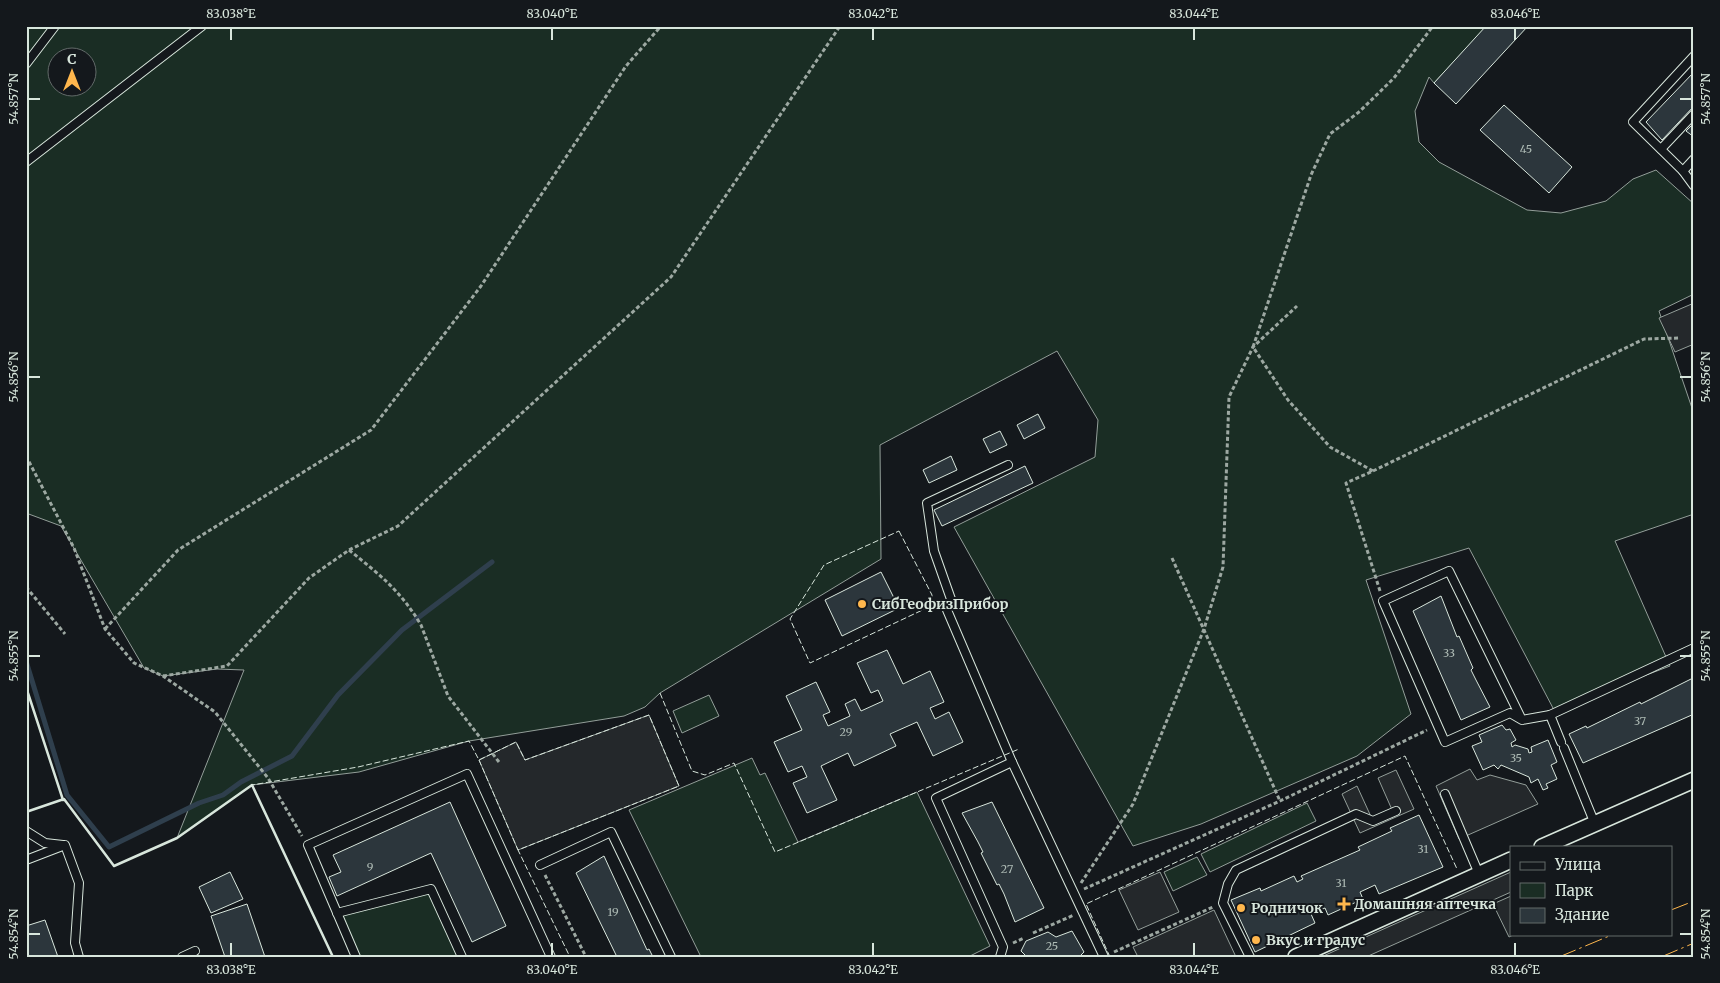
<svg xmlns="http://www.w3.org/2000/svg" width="1720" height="983" viewBox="0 0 1720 983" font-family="Merriweather,serif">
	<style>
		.green { fill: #1a2d24; stroke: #939e99; fill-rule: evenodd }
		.parking { fill: #24282b; stroke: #939e99 }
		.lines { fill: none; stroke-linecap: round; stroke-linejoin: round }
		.stream { stroke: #2f3f4d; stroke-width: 5 }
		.building { fill: #2c363c; stroke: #d8e6dc }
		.service-casing { stroke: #d8e6dc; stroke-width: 10 }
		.minor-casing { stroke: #d8e6dc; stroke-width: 18 }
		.path { stroke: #9da8a2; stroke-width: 3; stroke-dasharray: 4 2.5; stroke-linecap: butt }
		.service { stroke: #14181c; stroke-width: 8 }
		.minor { stroke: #14181c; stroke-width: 15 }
		.fence { stroke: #d8e6dc; stroke-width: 1; stroke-dasharray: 6 2.5; stroke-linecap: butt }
		.wall { stroke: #d8e6dc; stroke-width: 2.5 }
		.power { stroke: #ffb74d; stroke-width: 1; stroke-dasharray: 18 4 2.5 4; stroke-linecap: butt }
		.ticks { fill: none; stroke: #d8e6dc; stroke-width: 2 }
		.poi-dot { fill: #ffb74d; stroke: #14181c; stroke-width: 2 }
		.labels { text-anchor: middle; stroke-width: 4; stroke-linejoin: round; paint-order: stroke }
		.number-label { font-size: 11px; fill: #adbab4 }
		.poi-label { font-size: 14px; font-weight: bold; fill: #d8e6dc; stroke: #14181c; text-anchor: start }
		.neatline { fill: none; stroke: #d8e6dc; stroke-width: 2 }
		.ticks-label { font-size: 12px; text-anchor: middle; fill: #d8e6dc }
	</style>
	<rect width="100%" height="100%" fill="#14181c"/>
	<g class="green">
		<path d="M26,26H1487L1434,83L1429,77L1415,111L1419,142L1439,162L1527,210L1561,213L1606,201L1633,179L1656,170L1694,204V294L1659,311L1694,414V514L1615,541L1670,666L1554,710L1469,548L1366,580L1411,714L1357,756L1201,824L1133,846L954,527L1095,457L1098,420L1057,351L880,445L881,559L660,693L645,707L624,716L469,741L359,772L252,785L177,838L244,670L217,669L163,676L144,668L61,526L26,513ZM58,58H88V88H58Z"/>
		<polygon points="709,695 719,716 682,733 673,711"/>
		<polygon points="752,758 760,775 765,773 798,842 917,792 990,946 968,957 701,957 629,810"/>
		<polygon points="1307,803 1316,821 1210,872 1201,854"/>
		<polygon points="1197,857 1207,875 1173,891 1164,872"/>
		<polygon points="431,889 462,957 356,957 337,913"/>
	</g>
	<g class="parking">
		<polygon points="1694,303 1694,344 1675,352 1659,318"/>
		<polygon points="649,715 679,786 518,850 479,760 516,742 525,760"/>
		<polygon points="1470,769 1477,780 1490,775 1526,785 1538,804 1459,839 1436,786"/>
		<polygon points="1396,770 1414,809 1360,833 1342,794 1357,786 1373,821 1393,812 1378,778"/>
		<polygon points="1160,872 1179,912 1138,930 1119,890"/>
		<polygon points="1511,872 1511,892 1366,957 1321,957"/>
		<polygon points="1511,896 1511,934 1515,934 1509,937 1493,904"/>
		<polygon points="1214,910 1236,957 1138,957 1133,947"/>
	</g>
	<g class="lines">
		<polyline class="stream" points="26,661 67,795 109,847 199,803 223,795 241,782 292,756 338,695 402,630 492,562"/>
	</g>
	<g class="building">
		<polygon points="1486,26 1528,26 1456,104 1434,83"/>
		<polygon points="1694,72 1694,106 1662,140 1646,122"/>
		<polygon points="1504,105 1572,167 1549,193 1480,130"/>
		<polygon points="1694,123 1694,137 1686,131"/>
		<polygon points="1038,414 1045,428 1024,439 1017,425"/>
		<polygon points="1000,431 1007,445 990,453 983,439"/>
		<polygon points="951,456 957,470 929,483 923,470"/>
		<polygon points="1025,466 1033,483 942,526 934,510"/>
		<polygon points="881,572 899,608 842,636 825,600"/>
		<polygon points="1441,596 1457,637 1459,636 1473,668 1471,670 1476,680 1490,707 1461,720 1413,611"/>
		<polygon points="887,650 903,684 930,671 944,702 930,708 935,719 949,712 963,742 933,756 917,722 890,734 896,746 854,766 848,753 821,766 837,800 807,813 793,783 807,777 802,766 788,772 774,742 802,730 786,696 816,682 830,712 823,715 828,726 850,716 845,704 855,699 861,711 883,701 878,690 871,693 857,663"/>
		<polygon points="1693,678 1694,714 1583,763 1569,734 1586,726 1587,728 1640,702 1641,704"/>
		<polygon points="1502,725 1506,730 1510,729 1516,740 1511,743 1512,747 1515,745 1528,749 1529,753 1532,752 1531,747 1548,740 1557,762 1551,765 1557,779 1546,784 1548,788 1543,790 1538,779 1531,783 1529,777 1501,765 1498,769 1494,765 1483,770 1472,746 1482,742 1479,735"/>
		<polygon points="450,802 506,926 472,942 431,853 337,896 329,877 341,872 333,855"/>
		<polygon points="992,802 1044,908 1015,922 1004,894 999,884 997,885 981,853 983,852 978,842 962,813"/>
		<polygon points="1419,815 1443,867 1379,894 1375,885 1360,892 1363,899 1328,915 1325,908 1311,914 1315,923 1255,952 1231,900 1260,888 1261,891 1294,876 1297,882 1303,879 1301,876 1360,850 1358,847 1392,831 1390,828"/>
		<polygon points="604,856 647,950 649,949 653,957 617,957 576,873"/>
		<polygon points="230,872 243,899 211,913 199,887"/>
		<polygon points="247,904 265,957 225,957 211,916"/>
		<polygon points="45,920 58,957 26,957 26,926"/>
		<polygon points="1072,931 1084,952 1079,957 1027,957 1021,951 1026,941 1048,932 1056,937"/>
	</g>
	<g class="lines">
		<g class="service-casing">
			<g id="service">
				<polyline points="1694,56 1633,122 1683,171 1694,186"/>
				<polyline points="26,64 55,26"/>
				<polyline points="1661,149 1694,114"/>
				<polyline points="26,162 202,26"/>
				<polyline points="1683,171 1694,159"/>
				<polyline points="1008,465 927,503 934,551 952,602 947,610 1012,762 1104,957"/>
				<polyline points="1550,715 1561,742"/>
				<polyline points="1522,720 1510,713 1445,742 1383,601 1449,571 1522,720 1550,715 1694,648"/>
				<polyline points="1564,748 1595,824"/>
				<polyline points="1445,794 1479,874"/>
				<polyline points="26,831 45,843 63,845"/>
				<polyline points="26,860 65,845 79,883 75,943 79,957"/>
				<polyline points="540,865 611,832 671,957"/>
				<polyline points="337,913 431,889 462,957"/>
				<polyline points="182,957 195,951"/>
				<polyline points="356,957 308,845 467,774 551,957"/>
				<polyline points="1000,957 1003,947 936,798 1012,762"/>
				<polyline points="1250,957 1223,903 1228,884 1236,870 1356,814 1373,821 1396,811"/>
			</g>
		</g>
		<g class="minor-casing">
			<g id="minor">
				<polyline points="1542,847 1694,780"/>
				<polyline points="1296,957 1511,860"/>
			</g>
		</g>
		<g class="path">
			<polyline points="26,456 74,548 105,629 134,663 163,676 215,712 268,778 302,836"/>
			<polyline points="1373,471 1644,339 1679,338"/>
			<path d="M349,550C380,575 400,590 421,625L448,696L499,762"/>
			<polyline points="1172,558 1280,801"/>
			<polyline points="26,587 65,634"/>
			<polyline points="1380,591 1346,483 1373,471 1330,447 1288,400 1253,347 1311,175 1330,134 1359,112 1394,78 1433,26"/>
			<polyline points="105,629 178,550 371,430 481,286 626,66 661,26"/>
			<polyline points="163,676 227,666 309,578 349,550 398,526 671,277 840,26"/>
			<polyline points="545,875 586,957"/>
			<polyline points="1081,883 1133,804 1204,629 1223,567 1229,397 1253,347 1297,306"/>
			<polyline points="1084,889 1280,801 1427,730"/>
			<polyline points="1033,933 1074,915"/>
			<polyline points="1013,943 1024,938"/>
			<polyline points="1114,952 1213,907"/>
		</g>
		<use href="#service" class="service"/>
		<use href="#minor" class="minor"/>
		<g class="fence">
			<polygon points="899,531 932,595 931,606 810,663 790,619 824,565"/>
			<polyline points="660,693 692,771 705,775 734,763 775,852 1019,749"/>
			<polyline points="479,760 518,850"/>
			<polyline points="333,957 252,785 358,767 469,741 479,760 516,742 525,760 649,715 679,786 518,850 570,957"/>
			<polyline points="1110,957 1086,904 1405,756 1457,869"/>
		</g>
		<g class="wall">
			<polyline points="26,687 63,800"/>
			<polyline points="26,812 64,799 114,866 177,838 252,785 333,957"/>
		</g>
		<g class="power">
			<polyline points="1671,910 1694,901"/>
			<polyline points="1559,957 1614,934"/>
			<polyline points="1661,957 1694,943"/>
		</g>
	</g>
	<path class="ticks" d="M231,28V40M552,28V40M873,28V40M1194,28V40M1515,28V40M28,99H40M1680,99H1692M28,377H40M1680,377H1692M28,656H40M1680,656H1692M28,934H40M1680,934H1692M231,943V956M552,943V956M873,943V956M1194,943V956M1515,943V956"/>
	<g class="poi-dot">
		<circle cx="862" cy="604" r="5"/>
		<path d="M1341.5 896.5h5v5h5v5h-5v5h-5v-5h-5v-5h5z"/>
		<circle cx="1241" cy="908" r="5"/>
		<circle cx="1256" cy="940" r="5"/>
	</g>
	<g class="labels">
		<g class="number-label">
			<text x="1526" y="153">45</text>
			<text x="1449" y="657">33</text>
			<text x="1640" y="725">37</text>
			<text x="846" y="736">29</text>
			<text x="1516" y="762">35</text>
			<text x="1423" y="853">31</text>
			<text x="370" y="871">9</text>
			<text x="1007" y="873">27</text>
			<text x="1341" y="887">31</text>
			<text x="613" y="916">19</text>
			<text x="1052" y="950">25</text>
		</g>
		<g class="poi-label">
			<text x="872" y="609">СибГеофизПрибор</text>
			<text x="1354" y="909">Домашняя аптечка</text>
			<text x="1251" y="913">Родничок</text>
			<text x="1266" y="945">Вкус и градус</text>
		</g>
	</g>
	<rect width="1720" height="983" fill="none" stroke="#14181c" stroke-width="55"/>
	<rect x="1510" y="846" width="162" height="90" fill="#14181c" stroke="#626a69"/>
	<rect x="1520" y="862" width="25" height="8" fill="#14181c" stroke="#626a69"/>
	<text x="1555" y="870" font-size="15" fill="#d8e6dc">Улица</text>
	<rect x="1520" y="883" width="25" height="15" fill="#1a2d24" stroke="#626a69"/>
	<text x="1555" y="896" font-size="15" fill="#d8e6dc">Парк</text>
	<rect x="1520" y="908" width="25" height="15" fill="#2c363c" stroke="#626a69"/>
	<text x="1555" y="920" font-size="15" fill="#d8e6dc">Здание</text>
	<g transform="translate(72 72)"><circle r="24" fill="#14181c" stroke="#626a69"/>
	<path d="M0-4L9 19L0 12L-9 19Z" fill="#ffb74d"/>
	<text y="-8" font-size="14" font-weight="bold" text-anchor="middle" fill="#d8e6dc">С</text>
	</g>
	<rect x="28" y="28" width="1664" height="928" class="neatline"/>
	<g class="ticks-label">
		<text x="231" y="18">83.038°E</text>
		<text x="552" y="18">83.040°E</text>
		<text x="873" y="18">83.042°E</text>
		<text x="1194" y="18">83.044°E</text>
		<text x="1515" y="18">83.046°E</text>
		<text transform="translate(14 99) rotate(-90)" y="4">54.857°N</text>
		<text transform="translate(1706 99) rotate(-90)" y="4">54.857°N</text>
		<text transform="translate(14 377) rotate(-90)" y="4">54.856°N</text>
		<text transform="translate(1706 377) rotate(-90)" y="4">54.856°N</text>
		<text transform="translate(14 656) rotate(-90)" y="4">54.855°N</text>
		<text transform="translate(1706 656) rotate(-90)" y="4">54.855°N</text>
		<text transform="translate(14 934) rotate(-90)" y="4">54.854°N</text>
		<text transform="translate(1706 934) rotate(-90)" y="4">54.854°N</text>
		<text x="231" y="974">83.038°E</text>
		<text x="552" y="974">83.040°E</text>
		<text x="873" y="974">83.042°E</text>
		<text x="1194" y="974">83.044°E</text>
		<text x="1515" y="974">83.046°E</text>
	</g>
</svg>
